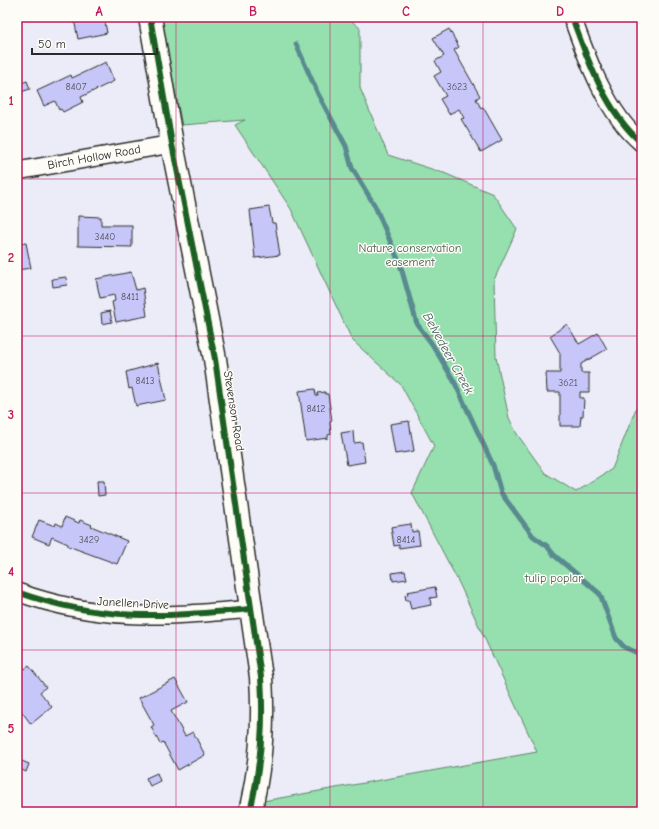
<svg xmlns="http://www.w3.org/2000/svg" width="659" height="829" viewBox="0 0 659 829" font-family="'Comic Neue',sans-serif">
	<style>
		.green { fill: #96dfae; stroke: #60856c }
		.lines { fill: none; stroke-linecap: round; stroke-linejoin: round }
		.stream { stroke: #598a8f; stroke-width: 5 }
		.building { fill: #c6c6f9; stroke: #2b2b2b }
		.street-casing { stroke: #2b2b2b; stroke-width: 20 }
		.secondary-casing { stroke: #2b2b2b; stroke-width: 25 }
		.street { stroke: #fdfcf7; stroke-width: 17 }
		.secondary { stroke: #fdfcf7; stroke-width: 22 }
		.cycleway-casing { stroke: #fdfcf7; stroke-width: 8 }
		.cycleway { stroke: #1b5e20; stroke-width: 6 }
		.grid { fill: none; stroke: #c2185b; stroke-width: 1; stroke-opacity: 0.55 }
		.labels { text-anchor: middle; stroke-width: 3; stroke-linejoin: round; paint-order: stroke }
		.number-label { font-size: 10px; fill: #52525e }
		.street-label { font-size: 12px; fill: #2b2b2b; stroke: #fdfcf7 }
		.park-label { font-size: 12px; fill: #4b6152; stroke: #fdfcf7 }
		.water-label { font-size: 13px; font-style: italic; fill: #425a5d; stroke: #fdfcf7 }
		.neatline { fill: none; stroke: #c2185b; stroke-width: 1.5 }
		.grid-label { font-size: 13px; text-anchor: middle; font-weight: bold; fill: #c2185b }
	</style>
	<rect width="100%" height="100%" fill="#ececf8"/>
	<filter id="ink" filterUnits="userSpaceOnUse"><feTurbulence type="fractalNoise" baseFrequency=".025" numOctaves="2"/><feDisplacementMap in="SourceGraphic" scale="8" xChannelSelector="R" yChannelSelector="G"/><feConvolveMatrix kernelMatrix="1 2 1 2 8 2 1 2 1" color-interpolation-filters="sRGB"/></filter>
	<g filter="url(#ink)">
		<polygon class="green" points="160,17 347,17 360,28 360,88 388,155 444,173 493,194 517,229 494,280 496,357 509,418 517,434 545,473 576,492 612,469 642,393 642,812 251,812 252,803 537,752 459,583 412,493 434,446 401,385 352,340 291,209 235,125 245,120 182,125"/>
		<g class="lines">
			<g class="stream">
				<polyline points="296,44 318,94 346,146 352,168 375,206 400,264 417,324 432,344 454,381 493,465 501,493 533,536 547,546 554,555 600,594 616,638 624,647 640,654 642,657"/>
				<polyline points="642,671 640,680 642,690"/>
			</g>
		</g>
		<g class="building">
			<polygon points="67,17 104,17 107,33 78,39 74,19 67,21"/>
			<polygon points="449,29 459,47 454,50 480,96 476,99 481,108 483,107 502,140 481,152 461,119 464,118 459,109 449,114 440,99 446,96 434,76 441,72 435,61 444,56 433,38"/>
			<polygon points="106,62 114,81 81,97 83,102 63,112 61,109 59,110 55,101 44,106 37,91 71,75 72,78"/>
			<polygon points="27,81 30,89 21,92 18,84"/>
			<polygon points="269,207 272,223 275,223 280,255 255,258 250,210"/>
			<polygon points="78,216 101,217 101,225 132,225 132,247 78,246"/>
			<polygon points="26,243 31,268 17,270 17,244"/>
			<polygon points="131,272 136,290 143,288 147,316 116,322 112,302 115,301 114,295 100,298 96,279"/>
			<polygon points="66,277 67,285 53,287 52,279"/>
			<polygon points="110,311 112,322 102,324 101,313"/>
			<polygon points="567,324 579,344 598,333 607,349 581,364 581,373 589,373 589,392 580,392 580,398 584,398 583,416 581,416 580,426 560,426 560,392 547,392 546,373 560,373 560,353 550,336"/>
			<polygon points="158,363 166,400 136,406 132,388 129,389 126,372"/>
			<polygon points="315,389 316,396 318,396 317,393 325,392 325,394 328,394 332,421 330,422 331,434 328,435 328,438 306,441 299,391"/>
			<polygon points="409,421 414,451 395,454 390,424"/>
			<polygon points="353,431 354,443 362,442 365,462 347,465 341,433"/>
			<polygon points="97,481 104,481 105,495 98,496"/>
			<polygon points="65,517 79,523 80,520 92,525 91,526 127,541 117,564 68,546 68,544 52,537 49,544 32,537 39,520 55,526 56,523 62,526"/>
			<polygon points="411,524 412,532 418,531 420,545 399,548 399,545 394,546 391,527"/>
			<polygon points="405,571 407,579 393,581 392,573"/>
			<polygon points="435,587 437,597 430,598 431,605 411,609 409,600 406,600 405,595 408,594 407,592"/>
			<polygon points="17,659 25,669 29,666 46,687 40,692 52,707 31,724 19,708 17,710"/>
			<polygon points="175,679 188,702 171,711 185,736 193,732 205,755 178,770 163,742 160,744 151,727 154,725 139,698"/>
			<polygon points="17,759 29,764 26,772 20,769 19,775 17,775"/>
			<polygon points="157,773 160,781 150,786 146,778"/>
		</g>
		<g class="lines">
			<g class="street-casing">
				<g id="street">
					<path d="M572,17C587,59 607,114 642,143"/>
					<polyline points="17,171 172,144"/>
					<path d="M17,592C101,622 164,617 250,609"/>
				</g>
			</g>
			<g class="secondary-casing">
				<path id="secondary" d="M150,17L172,144L215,359L261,677C264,725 261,765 250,812"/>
			</g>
			<use href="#street" class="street"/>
			<use href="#secondary" class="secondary"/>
			<g class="cycleway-casing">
				<g id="cycleway">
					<path d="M150,17L172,144L215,359L261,677C264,725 261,765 250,812"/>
					<path d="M572,17C587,59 607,114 642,143"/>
					<path d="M17,592C101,622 164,617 250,609"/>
				</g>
			</g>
			<use href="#cycleway" class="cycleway"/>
		</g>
	</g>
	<path class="grid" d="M176,17V812M330,17V812M483,17V812M17,179H642M17,336H642M17,493H642M17,650H642"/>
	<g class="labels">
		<g class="number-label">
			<text x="76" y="90">8407</text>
			<text x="457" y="90">3623</text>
			<text x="105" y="240">3440</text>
			<text x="130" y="300">8411</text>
			<text x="145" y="384">8413</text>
			<text x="568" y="386">3621</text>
			<text x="316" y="412">8412</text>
			<text x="89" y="543">3429</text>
			<text x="406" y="543">8414</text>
		</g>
		<g class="street-label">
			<text transform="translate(94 157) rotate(-10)" y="4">Birch Hollow Road</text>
			<text transform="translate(234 411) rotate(81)" y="4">Stevenson Road</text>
			<text transform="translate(133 603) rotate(3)" y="4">Janellen Drive</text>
		</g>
		<g class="park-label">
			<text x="410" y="252">Nature conservation<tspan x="410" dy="14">easement</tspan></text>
			<text x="554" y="582">tulip poplar</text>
		</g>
		<g class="water-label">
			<text transform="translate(449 353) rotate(61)" y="5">Belvedeer Creek</text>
		</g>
	</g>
	<rect width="659" height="829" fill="none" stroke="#fdfcf7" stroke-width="44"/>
	<path d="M32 48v6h125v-6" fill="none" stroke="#2b2b2b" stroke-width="2"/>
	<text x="38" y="48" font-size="12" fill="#2b2b2b" stroke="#fdfcf7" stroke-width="3" paint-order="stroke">50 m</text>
	<rect x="22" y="22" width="615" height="785" class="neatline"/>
	<g class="grid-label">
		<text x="99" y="16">A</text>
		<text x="253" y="16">B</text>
		<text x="406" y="16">C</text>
		<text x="560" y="16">D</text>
		<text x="11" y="105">1</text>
		<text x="11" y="262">2</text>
		<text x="11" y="419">3</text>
		<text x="11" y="576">4</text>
		<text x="11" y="733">5</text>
	</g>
</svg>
